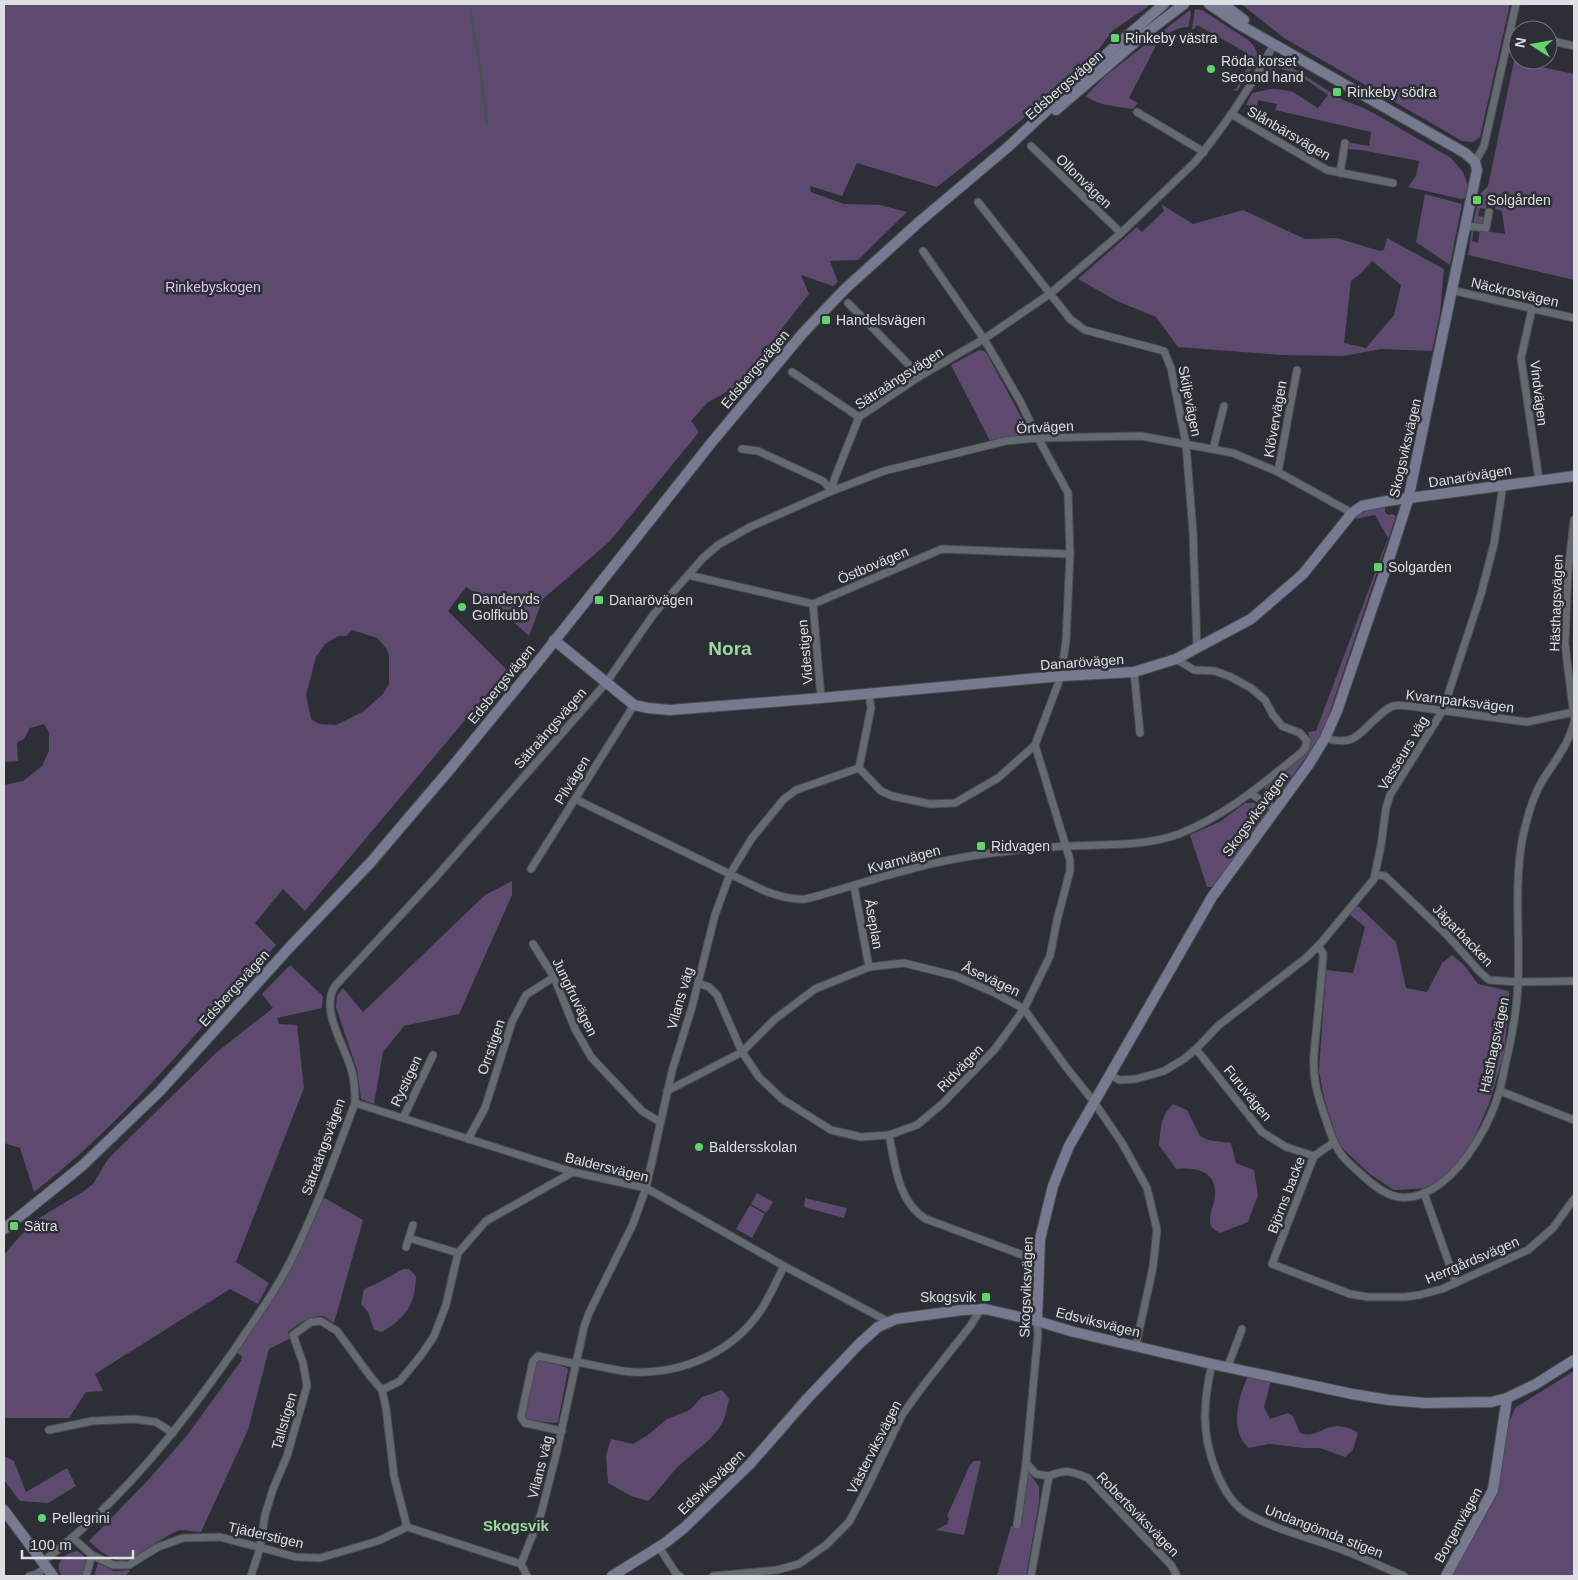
<svg xmlns="http://www.w3.org/2000/svg" width="1578" height="1580" viewBox="0 0 1578 1580" font-family="Arial,sans-serif">
	<style>
		.green { fill: #5d4a6e; fill-rule: evenodd }
		.lines { fill: none; stroke-linecap: round; stroke-linejoin: round }
		.stream { stroke: #445357; stroke-width: 2.5 }
		.street-casing { stroke: #494c50; stroke-width: 9 }
		.secondary-casing { stroke: #494c50; stroke-width: 12 }
		.street { stroke: #656970; stroke-width: 7 }
		.secondary { stroke: #777991; stroke-width: 10 }
		.poi-dot { fill: #5fd56b; stroke: #2c2f35; stroke-width: 2 }
		.labels { text-anchor: middle; stroke-width: 5; stroke-linejoin: round; paint-order: stroke }
		.poi-label { font-size: 14px; fill: #dddfe3; stroke: #2c2f35; text-anchor: start }
		.street-label { font-size: 14px; fill: #dddfe3; stroke: #2c2f35 }
		.park-label { font-size: 14px; fill: #dec2f8; stroke: #2c2f35 }
		.neighbourhood-label { font-size: 15px; font-weight: bold; fill: #9dd9a0; stroke: #2c2f35 }
		.district-label { font-size: 19px; font-weight: bold; fill: #9dd9a0; stroke: #2c2f35 }
	</style>
	<rect width="100%" height="100%" fill="#2c2f35"/>
	<g class="green">
		<path d="M4,4H1150L1146,8L1112,31L1090,62L1034,110L937,187L857,163L842,196L810,186L811,192L844,204L880,205L907,212L858,260L830,261L838,282L833,286L801,275L809,294L780,331L762,360L752,372L740,384L707,403L691,421L699,432L610,541L543,599L529,636L498,608L466,587L448,611L507,670L305,911L283,889L255,923L276,945C198,1029 126,1122 34,1192L20,1148L4,1143V785L23,781L42,766L49,751V733L44,724L30,728L24,739L17,743L18,761L4,762ZM352,630L377,638L387,649L389,657V684L383,694L364,711L336,725L319,724L311,719L306,695L316,657L325,644L338,636H346Z"/>
		<polygon points="1241,4 1510,4 1480,137 1473,142 1462,141 1284,38"/>
		<path d="M1195,9L1202,10L1248,40C1254,45 1258,51 1257,59L1237,91L1232,89H1236L1250,63L1244,59L1247,53L1197,25L1194,29H1192Z"/>
		<path d="M1190,10L1191,14L1188,27C1178,27 1168,32 1163,40L1166,43L1164,45L1158,42L1129,98L1138,103L1133,109C1120,107 1095,105 1086,96L1105,76Z"/>
		<polygon points="1514,61 1574,74 1574,280 1468,255 1472,229 1474,229 1472,241 1478,243 1480,230 1505,234 1502,211 1495,209 1496,203 1488,202 1486,209 1480,208 1478,216 1484,217 1484,222 1482,225 1473,224 1479,195 1488,186"/>
		<path d="M1280,63L1294,69L1343,100L1364,108L1384,119L1451,158L1463,172L1468,185L1465,198L1461,199L1408,187L1416,176L1419,161L1361,150L1344,149L1346,142L1369,146L1371,132L1275,110L1277,104L1258,100L1257,106L1246,105L1252,93L1272,89L1285,90L1293,92L1318,108L1328,95C1312,84 1297,71 1277,68L1272,75L1264,73L1272,65Z"/>
		<polygon points="1425,194 1462,204 1450,265 1416,242"/>
		<path d="M1161,204L1193,224L1243,210L1305,239L1337,238L1380,251L1384,250L1387,238L1444,269L1440,313L1432,351L1381,349L1343,356L1280,355L1178,347L1156,317L1117,301L1078,279L1137,227L1142,232L1164,211ZM1372,261L1401,285L1394,315L1366,348L1344,343L1351,281L1360,274Z"/>
		<polygon points="979,350 984,351 987,354 1026,426 1028,432 1025,435 991,443 951,365"/>
		<path d="M1379,506H1385V512L1388,515L1392,514L1396,516L1327,720L1317,741L1284,788L1277,794L1267,795L1263,792L1265,786L1305,755C1310,747 1311,741 1308,732L1316,731L1388,538L1375,515L1355,519L1363,511Z"/>
		<polygon points="1245,803 1254,803 1263,808 1264,816 1214,887 1207,887 1190,835 1221,821"/>
		<polygon points="512,881 512,895 459,1014 404,1026 383,1052 374,1104 361,1099 357,1070 336,1007 337,996 343,988 363,1012 485,895"/>
		<polygon points="1357,905 1396,942 1406,988 1427,992 1442,963 1452,955 1464,965 1478,984 1509,991 1509,1003 1504,1053 1489,1104 1473,1141 1453,1171 1432,1188 1394,1190 1370,1174 1339,1145 1324,1098 1319,1071 1326,970 1353,973 1365,927 1349,914"/>
		<polygon points="290,965 323,996 322,1008 277,1018 279,1024 297,1025 304,1088 236,1262 269,1283 258,1304 230,1289 95,1374 103,1391 86,1392 69,1418 4,1418 4,1255 19,1237 41,1217 84,1191 93,1184 108,1159 217,1052 273,1008 262,994"/>
		<path d="M1173,1104L1187,1110L1200,1136L1208,1140L1231,1143L1236,1163L1254,1170L1258,1195L1248,1222L1220,1233C1217,1231 1213,1229 1211,1226C1207,1216 1215,1205 1215,1195C1217,1171 1195,1167 1176,1169L1159,1145C1161,1128 1160,1117 1173,1104Z"/>
		<polygon points="757,1193 773,1202 766,1213 751,1204"/>
		<path d="M323,1197L363,1220L334,1323C331,1321 326,1317 323,1316C311,1315 296,1325 288,1332L291,1338L269,1349L248,1430L201,1532C194,1532 187,1530 181,1530C175,1531 168,1536 163,1539C126,1559 126,1575 89,1541L150,1478L188,1434L241,1361L242,1356L237,1353C256,1325 275,1297 291,1268C304,1245 313,1221 323,1197Z"/>
		<polygon points="805,1198 847,1208 844,1218 804,1207"/>
		<polygon points="750,1205 765,1214 752,1238 736,1229"/>
		<path d="M403,1269H409L416,1276C415,1306 406,1317 382,1332L374,1330L368,1312L361,1304L364,1289L378,1283Z"/>
		<polygon points="538,1360 560,1363 559,1365 567,1368 568,1370 558,1422 554,1423 527,1420 524,1416 536,1363"/>
		<polygon points="1574,1371 1574,1576 1451,1576 1490,1503 1500,1479 1508,1425 1515,1408"/>
		<path d="M1248,1376L1271,1381L1264,1407L1270,1419L1288,1413L1293,1416L1300,1433C1314,1438 1318,1430 1331,1427C1338,1425 1352,1428 1358,1433L1353,1450L1345,1457L1320,1448H1304L1269,1444L1249,1448C1229,1431 1238,1397 1248,1376Z"/>
		<path d="M722,1390L729,1399C727,1408 726,1417 721,1425C712,1440 695,1451 682,1463C669,1474 661,1489 648,1501L631,1496L608,1483L606,1456L611,1439L633,1444L648,1435L667,1419L690,1410L702,1397Z"/>
		<polygon points="4,1456 14,1461 26,1492 67,1468 76,1486 48,1503 20,1501 4,1480"/>
		<polygon points="974,1461 981,1461 964,1535 936,1530 947,1524 949,1519 947,1516 970,1465"/>
		<polygon points="1029,1472 1039,1487 1039,1502 1026,1576 997,1576 1011,1526 1019,1527"/>
		<path d="M77,1551L82,1554L86,1559L82,1576H62C53,1564 64,1553 77,1551Z"/>
		<polygon points="98,1563 114,1571 130,1570 126,1576 94,1576"/>
	</g>
	<g class="lines">
		<polyline class="stream" points="469,4 480,66 487,123"/>
		<g class="street-casing">
			<g id="street">
				<polyline points="1548,40 1574,46"/>
				<polyline points="1137,112 1204,152"/>
				<polyline points="1231,114 1327,170 1393,183"/>
				<polyline points="1031,146 1121,233"/>
				<polyline points="1475,162 1484,146 1516,4"/>
				<polyline points="1340,173 1345,143"/>
				<polyline points="978,202 1070,319 1085,330 1164,351 1171,368 1186,444 1193,532 1197,647"/>
				<polyline points="1466,226 1486,228 1489,212"/>
				<polyline points="1451,290 1574,318"/>
				<polyline points="848,303 920,376"/>
				<polyline points="1532,309 1521,358 1539,480"/>
				<polyline points="792,372 859,417"/>
				<polyline points="742,449 758,451 823,481 832,491 884,471 1006,441 1038,438 1141,436 1233,453 1278,472 1352,513"/>
				<polyline points="1213,449 1224,406"/>
				<polyline points="1278,472 1297,370"/>
				<polyline points="1574,520 1568,572 1565,644 1574,717"/>
				<polyline points="688,575 813,604 942,549 1070,554"/>
				<polyline points="813,604 821,698"/>
				<polyline points="1134,672 1140,733"/>
				<path d="M1325,738C1357,747 1358,733 1380,715C1383,712 1388,708 1393,706C1398,705 1405,706 1409,706L1527,722L1574,712"/>
				<polyline points="859,768 881,791 892,796 930,804 955,803 998,778 1035,745 1061,676 1066,641 1070,554 1068,493 1038,438 1020,401 984,339 923,251"/>
				<polyline points="1251,794 1276,809"/>
				<path d="M575,799L765,891C778,896 791,900 805,899C816,897 827,893 838,890C862,883 886,875 911,869C961,855 1015,849 1067,846C1105,844 1143,847 1179,834C1226,816 1263,783 1301,753L1305,748L1307,741L1300,733L1282,726L1273,715L1265,700L1251,688L1231,677L1215,671L1194,670L1176,659"/>
				<polyline points="531,869 634,705"/>
				<polyline points="1376,875 1385,876 1447,935 1480,972 1489,980 1518,982 1574,981"/>
				<polyline points="854,886 869,967"/>
				<polyline points="533,944 554,977 575,1029 591,1057 642,1111 660,1122"/>
				<path d="M1318,946L1323,953V958C1321,980 1319,1002 1317,1024C1315,1043 1312,1062 1315,1081C1317,1095 1322,1107 1326,1120C1332,1137 1335,1150 1349,1163C1379,1191 1400,1213 1440,1184C1468,1163 1491,1122 1500,1089C1503,1077 1505,1065 1508,1053C1513,1030 1517,1008 1518,984C1520,936 1514,888 1522,841C1526,821 1531,801 1541,783C1553,763 1569,745 1574,722"/>
				<polyline points="698,983 709,987 717,995 742,1052 759,1077 782,1099 831,1130 861,1137 889,1135 917,1125 942,1104 995,1049 1024,1009 1050,956 1057,920 1070,871 1070,860 1035,745"/>
				<polyline points="1196,1049 1262,1132 1286,1147 1314,1156"/>
				<polyline points="1111,1075 1119,1080 1136,1079 1164,1071 1184,1059 1196,1049 1219,1025 1306,958 1321,943 1374,879 1381,845 1386,808 1390,795 1443,710 1481,594 1494,544 1503,485"/>
				<polyline points="667,1091 742,1052 775,1019 815,989 869,967 904,963 956,976 995,993 1024,1009 1066,1067 1094,1102 1122,1143 1147,1188 1157,1230 1153,1267 1136,1345"/>
				<polyline points="1500,1091 1574,1120"/>
				<polyline points="355,1103 573,1172 646,1188 784,1266 889,1322"/>
				<polyline points="403,1118 433,1055"/>
				<path d="M889,1135C895,1165 898,1202 926,1219L1039,1261"/>
				<polyline points="468,1139 485,1108 512,1022 526,995 554,977"/>
				<polyline points="1333,1143 1314,1156 1272,1264 1350,1294 1368,1297 1405,1297 1419,1295 1442,1289 1528,1250 1553,1228 1574,1199"/>
				<polyline points="1424,1193 1456,1283"/>
				<polyline points="409,1238 458,1253"/>
				<polyline points="406,1247 413,1225"/>
				<polyline points="1037,1321 1038,1334 1026,1463 1036,1474 1049,1476"/>
				<path d="M577,1362C595,1365 615,1371 633,1372C683,1374 733,1352 761,1310C770,1296 777,1280 784,1266"/>
				<path d="M1212,1364C1208,1381 1205,1399 1205,1417C1205,1447 1220,1498 1248,1514C1276,1530 1308,1537 1337,1548C1360,1556 1382,1567 1404,1576"/>
				<polyline points="1228,1366 1242,1329"/>
				<polyline points="49,1430 92,1421 134,1419 156,1422 173,1433"/>
				<polyline points="562,1431 525,1423 521,1417 533,1361 538,1356 576,1364"/>
				<path d="M1049,1476C1065,1469 1071,1471 1088,1478L1171,1565L1176,1574V1576"/>
				<polyline points="1017,1525 1026,1463"/>
				<polyline points="407,1527 394,1476 386,1408 382,1390 400,1381 422,1354 434,1336 446,1305 458,1253 486,1221 573,1172"/>
				<polyline points="73,1538 92,1555 113,1565 129,1565 158,1547 183,1538 220,1537 296,1557 320,1558 378,1541 407,1527 521,1564"/>
				<polyline points="659,1547 677,1575 680,1576"/>
				<path d="M42,1562C119,1504 179,1429 234,1350C255,1319 278,1288 294,1254C318,1205 336,1153 355,1103C355,1092 355,1082 352,1072C346,1047 319,1010 335,986L436,877L606,683L653,615L703,558L718,545L750,527L832,491L834,480L859,417L920,376L984,339L1051,293L1121,233L1195,162C1225,126 1252,85 1274,44"/>
				<polyline points="521,1564 541,1514 556,1455 584,1327 589,1313 633,1224 646,1188 672,1071 692,1007 715,915 730,874 752,838 784,799 796,790 859,768 871,708 869,694"/>
				<polyline points="521,1564 527,1576"/>
				<polyline points="29,1576 36,1574 46,1568"/>
				<polyline points="86,1576 92,1555"/>
				<polyline points="251,1576 260,1548 265,1515 273,1489 287,1456 307,1386 303,1363 293,1335 311,1322 321,1321 337,1331 370,1376 382,1390"/>
				<polyline points="713,1576 777,1570 799,1564 826,1545 849,1522 866,1490 902,1415 923,1386 971,1325 981,1309"/>
				<polyline points="1031,1576 1049,1476"/>
			</g>
		</g>
		<g class="secondary-casing">
			<g id="secondary">
				<polyline points="1223,4 1244,20"/>
				<polyline points="1056,110 1146,33 1184,4"/>
				<polyline points="554,640 634,705 648,708 670,710 821,698 1061,676 1134,672 1176,659 1251,619 1303,574 1352,513 1362,506 1387,501 1574,476"/>
				<polyline points="4,1229 82,1166 160,1091 289,948 371,862 451,768 537,663 712,442 803,333 845,289 919,222 1008,147 1111,50 1164,4"/>
				<polyline points="1037,1321 1040,1239 1053,1186 1069,1146 1212,897 1309,764 1325,738 1337,711 1389,559 1408,500 1477,170 1475,162 1465,153 1240,25 1209,4"/>
				<polyline points="4,1510 53,1576"/>
				<polyline points="612,1576 665,1543 684,1528 750,1464 806,1400 859,1344 878,1327 896,1319 962,1310 985,1309 1037,1321 1074,1332 1212,1364 1352,1394 1389,1400 1425,1403 1491,1402 1507,1398 1536,1384 1574,1360"/>
				<polyline points="1446,1576 1493,1490 1507,1398"/>
			</g>
		</g>
		<use href="#street" class="street"/>
		<use href="#secondary" class="secondary"/>
	</g>
	<g class="poi-dot">
		<rect x="1110" y="33" width="10" height="10" rx="2.5"/>
		<circle cx="1211" cy="69" r="5"/>
		<rect x="1332" y="87" width="10" height="10" rx="2.5"/>
		<rect x="1472" y="195" width="10" height="10" rx="2.5"/>
		<rect x="821" y="315" width="10" height="10" rx="2.5"/>
		<rect x="1373" y="562" width="10" height="10" rx="2.5"/>
		<rect x="594" y="595" width="10" height="10" rx="2.5"/>
		<circle cx="462" cy="607" r="5"/>
		<rect x="976" y="841" width="10" height="10" rx="2.5"/>
		<circle cx="699" cy="1147" r="5"/>
		<rect x="9" y="1221" width="10" height="10" rx="2.5"/>
		<rect x="981" y="1292" width="10" height="10" rx="2.5"/>
		<circle cx="42" cy="1518" r="5"/>
	</g>
	<g class="labels">
		<g class="poi-label">
			<text x="1125" y="43">Rinkeby västra</text>
			<text x="1221" y="66">Röda korset<tspan x="1221" dy="16">Second hand</tspan></text>
			<text x="1347" y="97">Rinkeby södra</text>
			<text x="1487" y="205">Solgården</text>
			<text x="836" y="325">Handelsvägen</text>
			<text x="1388" y="572">Solgarden</text>
			<text x="472" y="604">Danderyds<tspan x="472" dy="16">Golfkubb</tspan></text>
			<text x="609" y="605">Danarövägen</text>
			<text x="991" y="851">Ridvagen</text>
			<text x="709" y="1152">Baldersskolan</text>
			<text x="24" y="1231">Sätra</text>
			<text x="976" y="1302" text-anchor="end">Skogsvik</text>
			<text x="52" y="1523">Pellegrini</text>
		</g>
		<g class="street-label">
			<text transform="translate(1064 85) rotate(-41)" y="5">Edsbergsvägen</text>
			<text transform="translate(1289 133) rotate(30)" y="5">Slånbärsvägen</text>
			<text transform="translate(1084 181) rotate(44)" y="5">Ollonvägen</text>
			<text transform="translate(1515 292) rotate(13)" y="5">Näckrosvägen</text>
			<text transform="translate(755 369) rotate(-50)" y="5">Edsbergsvägen</text>
			<text transform="translate(899 378) rotate(-33)" y="5">Sätraängsvägen</text>
			<text transform="translate(1539 393) rotate(83)" y="5">Vindvägen</text>
			<text transform="translate(1190 401) rotate(79)" y="5">Skiljevägen</text>
			<text transform="translate(1275 419) rotate(-80)" y="5">Klövervägen</text>
			<text transform="translate(1045 427) rotate(-3)" y="5">Örtvägen</text>
			<text transform="translate(1405 448) rotate(-77)" y="5">Skogsviksvägen</text>
			<text transform="translate(1470 476) rotate(-9)" y="5">Danarövägen</text>
			<text transform="translate(873 565) rotate(-23)" y="5">Östbovägen</text>
			<text transform="translate(1556 603) rotate(-88)" y="5">Hästhagsvägen</text>
			<text transform="translate(805 652) rotate(-95)" y="5">Videstigen</text>
			<text transform="translate(1082 662) rotate(-4)" y="5">Danarövägen</text>
			<text transform="translate(501 684) rotate(-51)" y="5">Edsbergsvägen</text>
			<text transform="translate(1460 701) rotate(7)" y="5">Kvarnparksvägen</text>
			<text transform="translate(550 728) rotate(-49)" y="5">Sätraängsvägen</text>
			<text transform="translate(1403 753) rotate(-59)" y="5">Vasseurs väg</text>
			<text transform="translate(572 780) rotate(-58)" y="5">Pilvägen</text>
			<text transform="translate(1255 814) rotate(-54)" y="5">Skogsviksvägen</text>
			<text transform="translate(904 859) rotate(-15)" y="5">Kvarnvägen</text>
			<text transform="translate(874 924) rotate(80)" y="5">Åseplan</text>
			<text transform="translate(1463 935) rotate(46)" y="5">Jägarbacken</text>
			<text transform="translate(991 979) rotate(25)" y="5">Åsevägen</text>
			<text transform="translate(234 988) rotate(-48)" y="5">Edsbergsvägen</text>
			<text transform="translate(575 997) rotate(64)" y="5">Jungfruvägen</text>
			<text transform="translate(680 998) rotate(-74)" y="5">Vilans väg</text>
			<text transform="translate(1494 1045) rotate(-78)" y="5">Hästhagsvägen</text>
			<text transform="translate(491 1047) rotate(-71)" y="5">Orrstigen</text>
			<text transform="translate(960 1068) rotate(-46)" y="5">Ridvägen</text>
			<text transform="translate(406 1081) rotate(-65)" y="5">Rystigen</text>
			<text transform="translate(1248 1093) rotate(51)" y="5">Furuvägen</text>
			<text transform="translate(323 1147) rotate(-70)" y="5">Sätraängsvägen</text>
			<text transform="translate(607 1167) rotate(14)" y="5">Baldersvägen</text>
			<text transform="translate(1286 1195) rotate(-69)" y="5">Björns backe</text>
			<text transform="translate(1472 1260) rotate(-23)" y="5">Herrgårdsvägen</text>
			<text transform="translate(1026 1287) rotate(-88)" y="5">Skogsviksvägen</text>
			<text transform="translate(1098 1322) rotate(14)" y="5">Edsviksvägen</text>
			<text transform="translate(284 1421) rotate(-74)" y="5">Tallstigen</text>
			<text transform="translate(874 1447) rotate(-63)" y="5">Västerviksvägen</text>
			<text transform="translate(540 1467) rotate(-76)" y="5">Vilans väg</text>
			<text transform="translate(711 1482) rotate(-44)" y="5">Edsviksvägen</text>
			<text transform="translate(1138 1514) rotate(46)" y="5">Robertsviksvägen</text>
			<text transform="translate(1458 1525) rotate(-61)" y="5">Borgenvägen</text>
			<text transform="translate(1324 1531) rotate(21)" y="5">Undangömda stigen</text>
			<text transform="translate(266 1535) rotate(13)" y="5">Tjäderstigen</text>
		</g>
		<g class="park-label">
			<text x="213" y="292">Rinkebyskogen</text>
		</g>
		<g class="neighbourhood-label">
			<text x="516" y="1531">Skogsvik</text>
		</g>
		<g class="district-label">
			<text x="730" y="655">Nora</text>
		</g>
	</g>
	<rect width="1578" height="1580" fill="none" stroke="#dddfe3" stroke-width="10"/>
	<g transform="translate(1533 45) rotate(281)"><circle r="24" fill="#2c2f35" stroke="#73757b"/>
	<path d="M0-4L9 19L0 12L-9 19Z" fill="#5fd56b"/>
	<text y="-8" font-size="14" font-weight="bold" text-anchor="middle" fill="#dddfe3">N</text>
	</g>
	<path d="M22 1550v8h111v-8" fill="none" stroke="#dddfe3" stroke-width="2.5"/>
	<text x="30" y="1550" font-size="15" fill="#dddfe3" stroke="#2c2f35" stroke-width="4" paint-order="stroke">100 m</text>
</svg>
